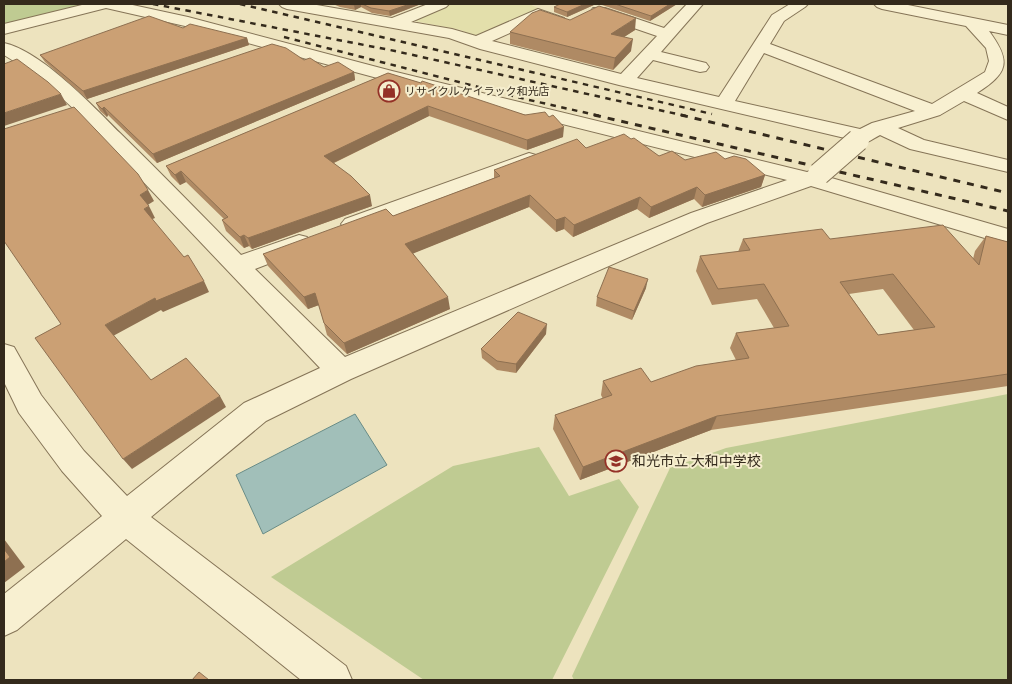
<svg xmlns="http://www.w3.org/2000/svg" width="1012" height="684" viewBox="0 0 1012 684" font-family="Bitter,'Noto Sans JP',serif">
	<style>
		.farmland { fill: #e3dfab }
		.green { fill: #bfcb92 }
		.water { fill: #a1bfb9; stroke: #698c87 }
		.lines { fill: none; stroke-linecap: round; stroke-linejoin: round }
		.minor-casing { stroke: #857457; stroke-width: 2 }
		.minor { fill: #f8f0d1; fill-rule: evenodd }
		.rail-far1 { stroke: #342a1c; stroke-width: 2.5; stroke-dasharray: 5.5 5.5; stroke-linecap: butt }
		.rail { stroke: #342a1c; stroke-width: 3; stroke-dasharray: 7 7; stroke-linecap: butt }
		.minor-bridge-casing { stroke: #857457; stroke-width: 24; stroke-linecap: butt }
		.minor-bridge { stroke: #f8f0d1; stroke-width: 22 }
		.wall { fill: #af8a64; fill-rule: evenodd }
		.shaded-wall { fill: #8e7051 }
		.building { fill: #cba074; stroke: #8e7051; fill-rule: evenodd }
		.labels { text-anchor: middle; stroke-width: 4; stroke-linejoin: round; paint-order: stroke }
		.far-poi-label { font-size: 11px; fill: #342a1c; stroke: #f5edcd; text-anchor: start }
		.poi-label { font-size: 14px; fill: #342a1c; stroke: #f5edcd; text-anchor: start }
	</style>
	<rect width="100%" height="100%" fill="#ede3be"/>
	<polygon class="farmland" points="449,4 529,4 538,8 481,35 472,35 461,30 415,21 412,18"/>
	<g class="green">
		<polygon points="4,4 92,4 4,25"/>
		<polygon points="1008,394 1008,680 574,680 572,676 670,468 726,448"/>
		<polygon points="539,447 569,496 619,479 639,507 552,680 424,680 271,577 453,466"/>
	</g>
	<polygon class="water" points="355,414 387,465 263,534 236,475"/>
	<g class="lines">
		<g class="minor-casing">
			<g id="minor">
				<path d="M86,4H128L188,17L392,71L807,172L819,168L827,169L830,174L828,177L1008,229V245L811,186L707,223L351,379L266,421L151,517L346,666L352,680H301L126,539L17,630L4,636V594L102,516L62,471L19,413L4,382V344L14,347L41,395L84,451L127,496L244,403L320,368L77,112C54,90 31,71 4,55V43C41,51 93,106 120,133C161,173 201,214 241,255L299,235L307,237L311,243L307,249L255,269L345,357L691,213L787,180L381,79L185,26L106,8L4,34V24Z"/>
				<path d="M279,4H311L392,18L428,4H449L446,7L411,22L452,29L476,36L538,9L564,18L566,21L564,24L558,26L539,20L492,41L621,74L657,36L593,14L591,11L593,8H605L664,28L687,4H703L661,52L706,63L709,67L706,71L700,72L653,60L637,78L719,97L772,15L790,4H808L805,7L784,21L770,44L932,104L985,72L989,61L986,48L966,26L882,9L877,7L874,4H903L1008,25V35L989,31C1012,62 1008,73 977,93L1008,107V120L964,101L940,115L898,128L924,140L1008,160V172L910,149L880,135C869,141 863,147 851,144L849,139L619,85L480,49L449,38L287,9L282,7ZM764,53L915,111L872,123L860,129L735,101Z"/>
				<polygon points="529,153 536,155 539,159 536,163 361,229 353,232 345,229 341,224 345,219"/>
			</g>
		</g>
		<use href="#minor" class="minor"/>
		<g class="rail-far1">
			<polyline points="153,4 395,51 686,116"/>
			<polyline points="240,4 712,114"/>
			<polyline points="284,37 525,99 600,116"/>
		</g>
		<g class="rail">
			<polyline points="594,115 1008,211"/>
			<polyline points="681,115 1008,193"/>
		</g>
		<g class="minor-bridge-casing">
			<polyline id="minor-bridge" points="819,174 858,140"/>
		</g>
		<use href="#minor-bridge" class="minor-bridge"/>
	</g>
	<g class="wall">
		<polygon points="333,4 421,4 390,16 372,13 361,7 355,10 340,7"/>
		<polygon points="596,4 567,17 554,12 554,7"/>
		<polygon points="599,4 677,4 650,21"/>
		<polygon points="570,20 635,30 624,37 631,51 613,70 510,44 510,32"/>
		<polygon points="183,28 247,38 249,45 87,99 45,62 40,55"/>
		<polygon points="304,60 324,67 354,72 355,80 157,163 108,115 107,117 100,111 96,103"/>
		<polygon points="388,73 525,115 549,117 563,137 527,150 429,116 334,163 372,206 252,249 249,246 244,248 226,231 222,220 224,219 186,182 180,185 171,176 166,166"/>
		<polygon points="631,139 659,156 685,160 725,159 765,175 761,187 702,207 694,199 649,218 637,209 573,237 564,229 556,232 529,207 413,253 450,309 347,354 327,335 319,305 308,309 268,266 263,254 393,216 494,178 494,170 586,148"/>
		<path d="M986,236L1008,242V386L711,430L580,480L553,429L555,415L603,399L601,395L603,381L651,382L736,360L730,348L736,333L774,328L757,299L712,305L696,271L700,256L738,252L743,239H830L973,259L975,251ZM883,289L914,330L878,335L849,294Z"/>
		<polygon points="646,288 632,320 596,306 597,297"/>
		<polygon points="546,334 516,373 497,370 482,358 481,349"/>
	</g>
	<g class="shaded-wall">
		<polygon points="358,4 361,4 361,7 355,10 354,5"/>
		<polygon points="410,4 421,4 390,16 389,11"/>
		<polygon points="585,4 596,4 567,17 567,12"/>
		<polygon points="670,4 677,4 650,21 651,16"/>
		<polygon points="636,18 635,30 610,46 611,34"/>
		<polygon points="247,38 249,45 87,99 83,91"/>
		<polygon points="633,39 631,51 613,70 615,58"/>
		<polygon points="354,72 355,80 157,163 153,154"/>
		<polygon points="61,94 67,105 4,126 4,113"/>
		<polygon points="428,106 429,116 327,166 324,156"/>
		<polygon points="104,107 108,115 107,117 102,109"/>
		<polygon points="564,127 563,137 527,150 527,140"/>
		<polygon points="181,171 186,182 180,185 175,175"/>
		<polygon points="765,175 761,187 702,207 705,195"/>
		<polygon points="697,187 694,199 649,218 651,207"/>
		<polygon points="148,190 154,201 146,206 140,195"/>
		<polygon points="370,195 372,206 252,249 248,238"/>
		<polygon points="530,195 529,207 407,256 405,244"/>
		<polygon points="640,197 637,209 573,237 574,225"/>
		<polygon points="149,206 155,218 150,220 144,209"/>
		<polygon points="565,217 564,229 556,232 556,220"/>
		<polygon points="244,235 249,246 244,248 240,237"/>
		<polygon points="648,279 646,288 632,320 634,311"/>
		<polygon points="204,281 209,292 163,312 161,310 113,336 105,325 155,298"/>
		<polygon points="315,293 319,305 308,309 304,297"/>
		<polygon points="448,297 450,309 347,354 344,343"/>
		<polygon points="547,324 546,334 516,373 516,364"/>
		<polygon points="220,396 226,407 132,469 123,459"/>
		<polygon points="717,416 711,430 580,480 583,467"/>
		<polygon points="4,539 25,567 4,583"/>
	</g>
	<g class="building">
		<polygon points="344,4 358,4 354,5"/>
		<polygon points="362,4 410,4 389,11 371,8"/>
		<polygon points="560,4 585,4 567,12 554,7"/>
		<polygon points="615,4 670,4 651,16"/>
		<polygon points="599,6 636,18 611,34 633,39 615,58 510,32 532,13 540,10 570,20"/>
		<polygon points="149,16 183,28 190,24 247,38 83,91 40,55"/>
		<polygon points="272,44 286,48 304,60 310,58 324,67 338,62 354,72 153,154 104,107 102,109 96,103"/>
		<polygon points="17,59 48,82 61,94 4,113 4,64"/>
		<polygon points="388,73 421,83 422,81 525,115 545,112 549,117 553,115 564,127 527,140 428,106 324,156 351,176 370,195 248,238 244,235 240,237 222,220 228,217 181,171 175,175 166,166"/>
		<polygon points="74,107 138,174 148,190 140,195 149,206 144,209 184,257 188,255 204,281 156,301 155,298 105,325 151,380 186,358 220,396 123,459 35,338 61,324 4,241 4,129"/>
		<polygon points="624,134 631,139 634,138 659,156 672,151 685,160 716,152 725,159 734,156 746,159 765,175 705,195 697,187 651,207 640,197 574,225 565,217 556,220 530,195 405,244 448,297 344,343 324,323 315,293 304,297 263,254 386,209 393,216 500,176 494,170 577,139 586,148"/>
		<path d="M943,225L979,265L986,236L1008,242V374L717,416L583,467L555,415L612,395L603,381L641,368L651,382L696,366L749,358L736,333L789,326L764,284L718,289L700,256L750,250L743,239L822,229L830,239ZM893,274L935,327L878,335L840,282Z"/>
		<polygon points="609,267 648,279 634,311 597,297"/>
		<polygon points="518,312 547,324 516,364 497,361 481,349"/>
		<polygon points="4,549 10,557 4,562"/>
		<polygon points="199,672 209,680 192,680"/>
	</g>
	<defs>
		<g id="shop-ring" transform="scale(1.125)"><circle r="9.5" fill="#f5edcd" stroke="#943127" stroke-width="1.5"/><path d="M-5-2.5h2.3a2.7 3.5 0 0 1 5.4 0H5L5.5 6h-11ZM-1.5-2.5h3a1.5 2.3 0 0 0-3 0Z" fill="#943127"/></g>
		<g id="school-ring" transform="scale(1.125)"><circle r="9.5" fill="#f5edcd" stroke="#943127" stroke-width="1.5"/><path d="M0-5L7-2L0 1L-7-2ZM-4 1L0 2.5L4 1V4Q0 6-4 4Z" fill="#943127"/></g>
	</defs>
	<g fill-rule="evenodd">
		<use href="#shop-ring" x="389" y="91"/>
		<use href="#school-ring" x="616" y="461"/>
	</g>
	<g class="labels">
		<g class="far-poi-label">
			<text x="405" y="95">リサイクル ケイラック和光店</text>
		</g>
		<g class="poi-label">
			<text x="632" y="466">和光市立 大和中学校</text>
		</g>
	</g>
	<rect width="1012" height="684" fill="none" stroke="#342a1c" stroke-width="10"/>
</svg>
